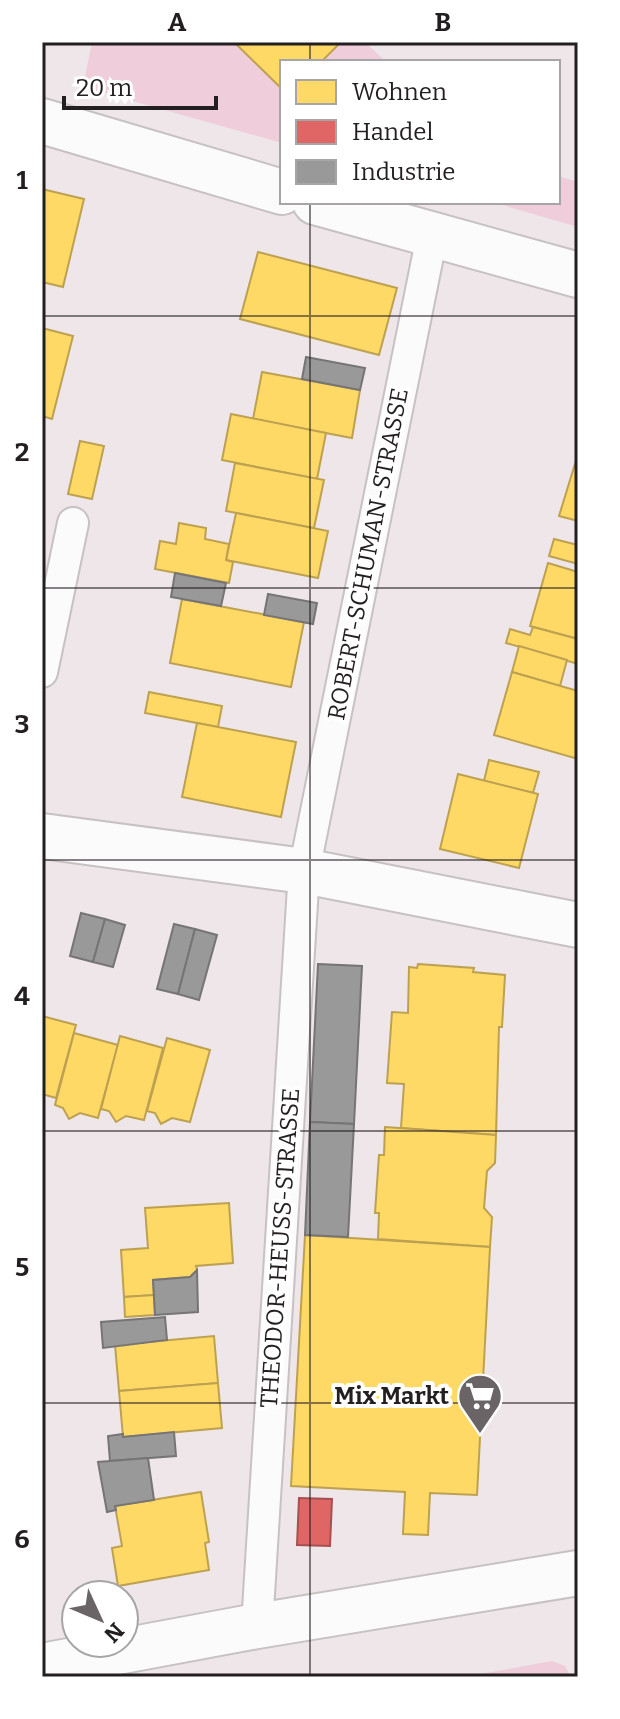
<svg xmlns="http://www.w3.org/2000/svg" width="620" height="1719" viewBox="0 0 620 1719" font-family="Bitter,serif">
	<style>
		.green { fill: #efcdda }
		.homes { fill: #ffd966; stroke: #bda151; stroke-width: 2 }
		.shops { fill: #e06666; stroke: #a75051; stroke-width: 2 }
		.industry { fill: #999; stroke: #767475; stroke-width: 2 }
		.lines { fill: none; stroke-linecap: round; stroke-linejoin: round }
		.lane-casing { stroke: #c7c1c2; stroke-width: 34 }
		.street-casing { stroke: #c7c1c2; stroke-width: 48 }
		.lane { stroke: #fcfbfc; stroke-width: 30 }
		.street { stroke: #fcfbfc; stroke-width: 44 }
		.grid { fill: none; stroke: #231e20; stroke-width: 2; stroke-opacity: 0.55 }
		.labels { text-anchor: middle; stroke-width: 8; stroke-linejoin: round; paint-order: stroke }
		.street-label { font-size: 24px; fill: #231e20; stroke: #fff }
		.poi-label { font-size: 24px; font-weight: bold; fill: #231e20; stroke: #fff; text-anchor: end }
		.neatline { fill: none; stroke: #231e20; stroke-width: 3 }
		.grid-label { font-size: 26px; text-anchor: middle; font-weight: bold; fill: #231e20 }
	</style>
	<rect width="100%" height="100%" fill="#eee6e8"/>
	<g class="green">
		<polygon points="92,42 234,42 282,89 282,143 83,87"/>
		<polygon points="341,42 365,42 386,62 321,62"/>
		<polygon points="558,176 578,182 578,227 492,202 558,202"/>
		<polygon points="552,1661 565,1666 571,1677 464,1677"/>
	</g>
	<g class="homes">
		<polygon points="234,42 341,42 321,62 282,62 282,89"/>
		<polygon points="42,189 84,199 63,287 42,282"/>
		<polygon points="258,252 397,288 379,355 240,319"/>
		<polygon points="42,328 73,336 52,419 42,416"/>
		<polygon points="262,372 360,390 352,438 253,419"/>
		<polygon points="231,414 326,433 317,479 222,460"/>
		<polygon points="80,441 104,446 92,499 68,494"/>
		<polygon points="578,454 578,521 559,516"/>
		<polygon points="235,463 324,480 314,528 226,511"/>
		<polygon points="236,513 328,531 318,578 226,560"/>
		<polygon points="179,523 206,528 205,539 229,544 226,560 233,562 229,583 155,569 160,541 176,544"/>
		<polygon points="554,539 578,545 578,564 549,556"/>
		<polygon points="548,563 578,572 578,639 530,626"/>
		<polygon points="182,599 304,622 291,687 170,663"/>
		<polygon points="533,627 578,639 578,664 506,643 510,629 530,635"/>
		<polygon points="519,646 567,660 560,686 512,672"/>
		<polygon points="512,672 578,691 578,759 494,735"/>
		<polygon points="149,692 222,706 218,727 145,713"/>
		<polygon points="197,723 296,742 281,817 182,797"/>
		<polygon points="489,760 539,772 533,793 484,781"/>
		<polygon points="458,774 538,794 519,868 440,849"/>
		<polygon points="418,964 474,968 473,972 505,975 502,1027 499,1027 496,1135 401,1128 404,1084 387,1083 392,1012 408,1013 409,967 417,968"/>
		<polygon points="42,1016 76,1025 56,1098 42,1094"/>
		<polygon points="74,1033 118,1045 98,1118 80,1113 69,1119 63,1108 55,1105"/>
		<polygon points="120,1036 163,1048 144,1120 126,1116 116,1122 109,1111 101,1109"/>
		<polygon points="167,1038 210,1050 190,1122 172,1118 161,1124 155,1113 147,1111"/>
		<polygon points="385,1127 496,1135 495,1163 487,1171 484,1208 492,1217 490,1247 378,1239 379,1213 375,1213 379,1155 384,1155"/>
		<polygon points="229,1203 233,1263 196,1266 197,1270 190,1277 153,1280 154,1295 124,1297 121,1250 148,1248 145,1208"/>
		<polygon points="305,1235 490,1247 477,1495 430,1493 428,1535 403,1534 405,1492 291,1486"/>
		<polygon points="154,1295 155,1315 125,1317 124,1297"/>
		<polygon points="214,1336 218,1383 119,1391 115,1345"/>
		<polygon points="218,1383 222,1428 123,1437 119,1391"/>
		<polygon points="201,1492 209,1542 205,1543 209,1570 118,1586 112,1548 122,1546 115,1506"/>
	</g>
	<polygon class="shops" points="299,1498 332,1499 330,1546 297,1545"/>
	<g class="industry">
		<polygon points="306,357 365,368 360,390 302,379"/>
		<polygon points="175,573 226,583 221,606 171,597"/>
		<polygon points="268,594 317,603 313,624 264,615"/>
		<polygon points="81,913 105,919 93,962 70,956"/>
		<polygon points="105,919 125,925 113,967 93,962"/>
		<polygon points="174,924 195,929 178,994 157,989"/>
		<polygon points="195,929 217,935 199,1000 178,994"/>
		<polygon points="318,964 362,966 354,1124 310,1122"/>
		<polygon points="310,1122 354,1124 348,1237 305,1235"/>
		<polygon points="197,1270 198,1312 155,1315 153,1280 190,1277"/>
		<polygon points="165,1317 167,1340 103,1348 101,1322"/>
		<polygon points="174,1432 176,1456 110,1461 108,1436 123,1434 123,1437"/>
		<polygon points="148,1458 154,1500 115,1506 116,1510 107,1512 98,1462"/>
	</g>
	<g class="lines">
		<g class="lane-casing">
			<g id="lane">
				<polyline points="42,672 73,523"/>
				<polyline points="257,1626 304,871 432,236"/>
			</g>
		</g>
		<g class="street-casing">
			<g id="street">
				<polyline points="42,121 282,192"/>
				<polyline points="315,202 578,275"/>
				<polyline points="42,836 304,871 578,925"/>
				<polyline points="42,1666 257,1626 578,1573"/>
			</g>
		</g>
		<use href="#lane" class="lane"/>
		<use href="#street" class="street"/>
	</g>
	<path class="grid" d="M310,42V62M310,202V1677M42,316H578M42,588H578M42,860H578M42,1131H578M42,1403H578"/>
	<defs>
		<g id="supermarket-pin" transform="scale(2.3)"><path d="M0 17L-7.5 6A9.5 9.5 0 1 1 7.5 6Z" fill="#6a6466" stroke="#fff"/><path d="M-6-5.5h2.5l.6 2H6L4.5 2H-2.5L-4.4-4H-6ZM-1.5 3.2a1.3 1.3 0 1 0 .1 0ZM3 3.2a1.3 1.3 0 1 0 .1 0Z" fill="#fff"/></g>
	</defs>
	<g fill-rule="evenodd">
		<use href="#supermarket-pin" x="480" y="1396"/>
	</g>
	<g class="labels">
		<g class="street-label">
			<text transform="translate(368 554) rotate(-79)" y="8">ROBERT-SCHUMAN-STRASSE</text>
			<text transform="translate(280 1248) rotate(-86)" y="8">THEODOR-HEUSS-STRASSE</text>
		</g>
		<g class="poi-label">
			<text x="449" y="1404">Mix Markt</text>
		</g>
	</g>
	<rect width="620" height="1719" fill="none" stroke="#ffffff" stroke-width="88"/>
	<rect x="280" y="60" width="280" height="144" fill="#ffffff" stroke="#a7a5a6" stroke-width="2"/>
	<rect x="296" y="80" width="40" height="24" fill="#ffd966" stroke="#a7a5a6" stroke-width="2"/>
	<text x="352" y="100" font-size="24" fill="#231e20">Wohnen</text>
	<rect x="296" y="120" width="40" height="24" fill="#e06666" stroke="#a7a5a6" stroke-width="2"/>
	<text x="352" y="140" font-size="24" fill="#231e20">Handel</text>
	<rect x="296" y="160" width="40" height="24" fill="#999999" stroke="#a7a5a6" stroke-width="2"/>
	<text x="352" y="180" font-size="24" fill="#231e20">Industrie</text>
	<g transform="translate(100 1619) rotate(134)"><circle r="38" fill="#ffffff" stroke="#a7a5a6" stroke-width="2"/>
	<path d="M0-6L14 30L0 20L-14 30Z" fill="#6a6466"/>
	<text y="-12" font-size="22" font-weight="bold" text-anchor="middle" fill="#231e20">N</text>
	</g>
	<path d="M64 96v12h152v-12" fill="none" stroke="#231e20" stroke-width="4"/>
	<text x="76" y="96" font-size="24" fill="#231e20" stroke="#ffffff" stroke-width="6" paint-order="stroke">20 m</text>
	<rect x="44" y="44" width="532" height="1631" class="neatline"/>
	<g class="grid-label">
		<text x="177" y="31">A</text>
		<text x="443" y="31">B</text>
		<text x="22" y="189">1</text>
		<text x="22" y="461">2</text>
		<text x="22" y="733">3</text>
		<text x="22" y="1005">4</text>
		<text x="22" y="1276">5</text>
		<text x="22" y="1548">6</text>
	</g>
</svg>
